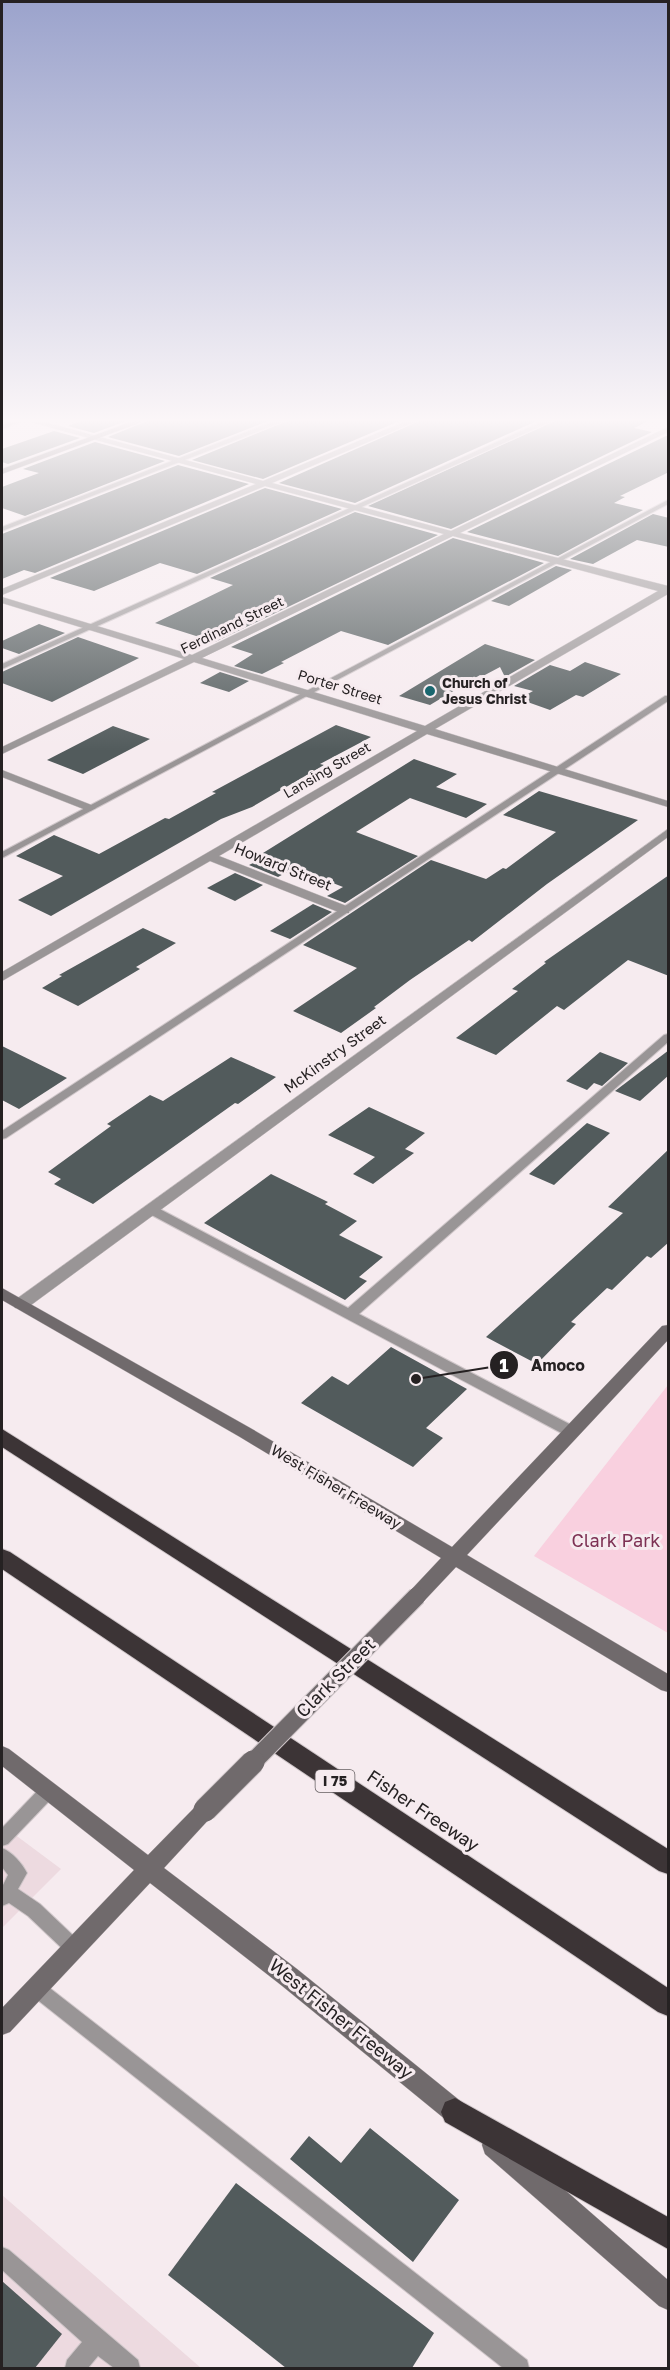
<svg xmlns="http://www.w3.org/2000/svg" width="670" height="2370" viewBox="0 0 670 2370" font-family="'Golos Text',sans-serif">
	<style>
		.built { fill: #eddae0 }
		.green { fill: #f9d0df }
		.building { fill: #525b5c }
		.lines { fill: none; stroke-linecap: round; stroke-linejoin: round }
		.lane-casing { stroke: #d0c7ca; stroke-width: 2 }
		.street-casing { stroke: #d0c7ca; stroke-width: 1 }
		.secondary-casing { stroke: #d0c7ca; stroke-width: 1 }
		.highway-casing { stroke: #d0c7ca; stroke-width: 2 }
		.lane { fill: #999596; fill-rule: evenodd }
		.street { fill: #999596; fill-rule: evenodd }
		.secondary { fill: #706a6c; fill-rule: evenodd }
		.highway { fill: #3c3436; fill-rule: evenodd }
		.secondary-bridge-far1-casing { stroke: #d0c7ca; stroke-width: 20; stroke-linecap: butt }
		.secondary-bridge-casing { stroke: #d0c7ca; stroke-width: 25; stroke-linecap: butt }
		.secondary-bridge-far1 { stroke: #706a6c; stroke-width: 18 }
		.secondary-bridge { stroke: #706a6c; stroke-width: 23 }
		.poi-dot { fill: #1a676f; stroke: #f6ebef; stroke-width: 2 }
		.labels { text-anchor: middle; stroke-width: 6; stroke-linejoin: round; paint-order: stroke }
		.far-street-label { font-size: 14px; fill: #252122; stroke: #f6ebef }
		.far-poi-label { font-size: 14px; font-weight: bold; fill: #252122; stroke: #f6ebef; text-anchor: start }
		.shield { fill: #f6ebef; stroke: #645e60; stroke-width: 1.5 }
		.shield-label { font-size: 14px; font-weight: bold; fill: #252122 }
		.street-label { font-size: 15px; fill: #252122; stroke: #f6ebef }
		.near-park-label { font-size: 18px; fill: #7d3154; stroke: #f6ebef }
		.near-street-label { font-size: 18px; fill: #252122; stroke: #f6ebef }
		.leader { fill: none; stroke: #252122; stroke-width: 2 }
		.callout-dot { fill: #252122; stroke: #f6ebef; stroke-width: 2 }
		.mark-label { font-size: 18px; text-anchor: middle; font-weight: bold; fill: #fff }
		.callout-label { font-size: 16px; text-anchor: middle; font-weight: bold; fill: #252122; stroke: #f6ebef; stroke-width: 6; stroke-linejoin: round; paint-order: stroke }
	</style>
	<rect width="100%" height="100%" fill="#f6ebef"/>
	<g class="built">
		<polygon points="2,1825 61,1869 2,1928"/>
		<polygon points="2,2195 201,2368 2,2368"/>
	</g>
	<polygon class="green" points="668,1385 668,1633 534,1556"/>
	<g class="building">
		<polygon points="86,419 131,419 94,433 68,426"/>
		<polygon points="152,419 273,419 179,456 108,437"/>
		<polygon points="292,419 404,419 263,479 192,460"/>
		<polygon points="424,419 541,419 355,503 279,483"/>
		<polygon points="559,419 652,419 634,428 652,432 451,529 368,506"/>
		<polygon points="54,431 80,438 8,464 2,462 2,449"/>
		<polygon points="666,436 669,436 669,472 620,496 625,497 614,503 643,510 558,556 467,532"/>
		<polygon points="95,442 165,461 25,516 2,508 2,487 39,473 23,469"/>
		<polygon points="178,465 249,484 35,573 24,570 2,579 2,534"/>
		<polygon points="265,488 342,509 197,574 160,563 94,591 50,578"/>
		<polygon points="355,512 438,535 215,642 155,623 233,585 210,578"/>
		<polygon points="653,514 669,518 669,547 637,540 593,564 570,559"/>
		<polygon points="453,538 544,563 388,645 341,631 281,662 284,663 262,674 234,666 253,654 231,647"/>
		<polygon points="556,566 572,570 509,606 491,601"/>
		<polygon points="39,624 65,633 19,654 2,648 2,641"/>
		<polygon points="78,637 139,658 52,702 2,683 2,672"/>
		<polygon points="485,644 535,660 505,677 500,667 483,676 480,675 430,705 399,696"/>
		<polygon points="585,662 621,674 583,697 576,695 550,710 519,699 533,691 514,686 550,665 570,671"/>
		<polygon points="220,672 249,681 229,692 200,683"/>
		<polygon points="336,725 371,737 320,764 324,765 252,807 221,819 51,916 18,900 63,876 16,856 54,835 99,854 165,818 169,819 216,793 212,792"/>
		<polygon points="113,726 150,739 83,774 47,760"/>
		<polygon points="414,759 457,774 436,787 487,804 466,818 410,798 356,832 418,856 345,903 327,896 343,887 295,868 278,877 249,865 259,860 255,858"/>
		<polygon points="539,791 638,820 547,884 472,942 469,940 410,980 374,1007 376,1008 341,1033 293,1011 357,968 303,945 431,860 486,879 503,868 506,869 556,832 503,815"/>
		<polygon points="235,873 263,885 235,901 207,888"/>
		<polygon points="669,875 669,976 628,960 564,1010 557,1006 496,1055 456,1038 518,991 512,989 546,963 544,962"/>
		<polygon points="313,904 332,912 290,939 270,931"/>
		<polygon points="143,928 176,943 136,967 140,969 78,1006 42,988 62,976 59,975"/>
		<polygon points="2,1046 67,1078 19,1109 2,1100"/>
		<polygon points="669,1050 669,1075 640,1101 615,1091"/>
		<polygon points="600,1052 628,1063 602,1086 594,1083 587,1090 566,1081"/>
		<polygon points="231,1057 276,1077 238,1104 235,1103 93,1204 54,1184 61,1179 48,1172 111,1126 107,1124 150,1095 163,1101"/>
		<polygon points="369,1107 425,1133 405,1149 414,1153 373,1184 353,1174 375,1157 328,1135"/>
		<polygon points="587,1123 610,1133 554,1185 529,1174"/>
		<polygon points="669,1149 669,1242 651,1258 647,1256 612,1290 607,1288 571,1322 576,1324 537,1364 486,1337 623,1213 608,1207"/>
		<polygon points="271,1174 328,1202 325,1204 357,1221 339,1235 383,1257 359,1277 367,1281 345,1300 204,1223"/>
		<polygon points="391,1347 467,1389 426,1428 443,1438 413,1467 301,1403 332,1376 348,1385"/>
		<polygon points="370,2128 459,2200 413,2262 290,2159 309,2136 341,2163"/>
		<polygon points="236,2183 434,2333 412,2368 286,2368 168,2275"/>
		<polygon points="2,2281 62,2334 35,2368 2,2368"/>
	</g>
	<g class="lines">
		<g class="lane-casing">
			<g id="lane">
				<polygon points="17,419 27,419 2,429 2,425"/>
				<polygon points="280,419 290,419 2,531 2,527"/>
				<polygon points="548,419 557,419 2,669 2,664"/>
				<polygon points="668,500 668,504 2,858 2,852"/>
				<polygon points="665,696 668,696 668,701 6,1138 2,1139 2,1131"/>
				<polygon points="668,1034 668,1042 359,1314 577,1428 579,1432 577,1436 567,1436 146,1212 144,1209 150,1205 154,1206 348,1308 664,1035"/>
				<polygon points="48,1784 54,1786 56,1791 54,1796 8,1844 2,1846 2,1828 42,1786"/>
				<path d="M2,1848C12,1852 22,1863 27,1873L18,1889L40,1904L80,1942L83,1948L80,1954L74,1956L68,1954L28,1916L9,1903L2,1906V1887L8,1875L2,1867Z"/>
				<polygon points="36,1979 42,1982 527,2360 529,2368 503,2368 30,1994 27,1988 30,1982"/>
				<polygon points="2,2247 9,2250 138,2360 140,2368 114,2368 98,2356 88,2368 65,2368 67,2360 82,2342 2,2270"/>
			</g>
		</g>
		<g class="street-casing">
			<g id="street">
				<path d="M20,419H33L263,481L411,419H422L272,483L451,531L668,427V432L460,533L668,586V594L435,729L668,801V807L427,734L219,856L349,907V913H341L210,861L2,981V972L417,731L194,662L2,754V747L184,659L2,603V597L192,655L444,534L265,486L2,595V589L256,484ZM453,536L658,591L425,726L202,658Z"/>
				<polygon points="2,770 94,806 96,808 90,811 86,810 2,777"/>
				<polygon points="668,829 668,837 27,1308 15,1308 13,1304 15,1300"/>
			</g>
		</g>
		<g class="secondary-casing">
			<g id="secondary">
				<polygon points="139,419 150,419 2,474 2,469"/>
				<polygon points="2,1288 252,1429 452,1547 662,1326 668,1325 668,1340 467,1555 668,1674 668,1692 661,1690 456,1567 424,1601 417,1603 410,1601 407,1596 410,1591 441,1558 240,1437 2,1300"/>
				<polygon points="2,1746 9,1749 148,1855 198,1804 205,1801 212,1804 216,1810 212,1816 164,1868 297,1969 469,2108 472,2116 469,2124 460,2128 451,2124 281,1985 150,1883 10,2032 2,2035 2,2008 134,1870 2,1766"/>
				<polygon points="494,2133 503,2136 668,2280 668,2310 659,2306 485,2154 482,2145 485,2136"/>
			</g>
		</g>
		<g class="highway-casing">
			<g id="highway">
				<polygon points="2,1429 668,1849 668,1874 659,1871 2,1447"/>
				<polygon points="2,1549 10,1552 668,1988 668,2016 658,2012 2,1569"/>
				<polygon points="455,2098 668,2217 668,2249 445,2122 441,2112 445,2102"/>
			</g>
		</g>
		<use href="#lane" class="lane"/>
		<use href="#street" class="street"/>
		<use href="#secondary" class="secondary"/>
		<use href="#highway" class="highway"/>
		<g class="secondary-bridge-far1-casing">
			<polyline id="secondary-bridge-far1" points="252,1763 417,1596"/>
		</g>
		<g class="secondary-bridge-casing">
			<polyline id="secondary-bridge" points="205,1810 253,1762"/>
		</g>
		<use href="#secondary-bridge-far1" class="secondary-bridge-far1"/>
		<use href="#secondary-bridge" class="secondary-bridge"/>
	</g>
	<linearGradient id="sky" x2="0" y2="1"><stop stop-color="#9ba3cc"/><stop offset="0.56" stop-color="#fbf6f8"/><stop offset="1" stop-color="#fbf6f8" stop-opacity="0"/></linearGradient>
	<rect width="670" height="751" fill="url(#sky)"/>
	<circle class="poi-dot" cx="430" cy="691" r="6"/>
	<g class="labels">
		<g class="far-street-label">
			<text transform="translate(232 625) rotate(-26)" y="5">Ferdinand Street</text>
			<text transform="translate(340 687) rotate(17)" y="5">Porter Street</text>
			<text transform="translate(327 770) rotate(-30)" y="5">Lansing Street</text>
		</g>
		<g class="far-poi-label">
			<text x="442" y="688">Church of<tspan x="442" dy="16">Jesus Christ</tspan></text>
		</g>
		<rect class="shield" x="315.5" y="1770" width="39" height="22" rx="4.5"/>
		<g class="shield-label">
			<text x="335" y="1786">I 75</text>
		</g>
		<g class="street-label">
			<text transform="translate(283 867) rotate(22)" y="5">Howard Street</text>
			<text transform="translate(335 1054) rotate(-36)" y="5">McKinstry Street</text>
			<text transform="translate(336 1487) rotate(31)" y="5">West Fisher Freeway</text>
		</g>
		<g class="near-park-label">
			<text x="616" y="1547">Clark Park</text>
		</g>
		<g class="near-street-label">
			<text transform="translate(336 1678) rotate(-45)" y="6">Clark Street</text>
			<text transform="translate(423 1811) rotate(34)" y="6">Fisher Freeway</text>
			<text transform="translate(341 2019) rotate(39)" y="6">West Fisher Freeway</text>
		</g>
	</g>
	<path class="leader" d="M416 1379L504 1365"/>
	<g class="callout-dot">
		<circle cx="416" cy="1379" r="6"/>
		<circle cx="504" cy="1365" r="15"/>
	</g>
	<g class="mark-label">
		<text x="504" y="1372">1</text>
	</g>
	<g class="callout-label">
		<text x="558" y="1371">Amoco</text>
	</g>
	<rect width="670" height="2370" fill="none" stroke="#252122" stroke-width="6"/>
</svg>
